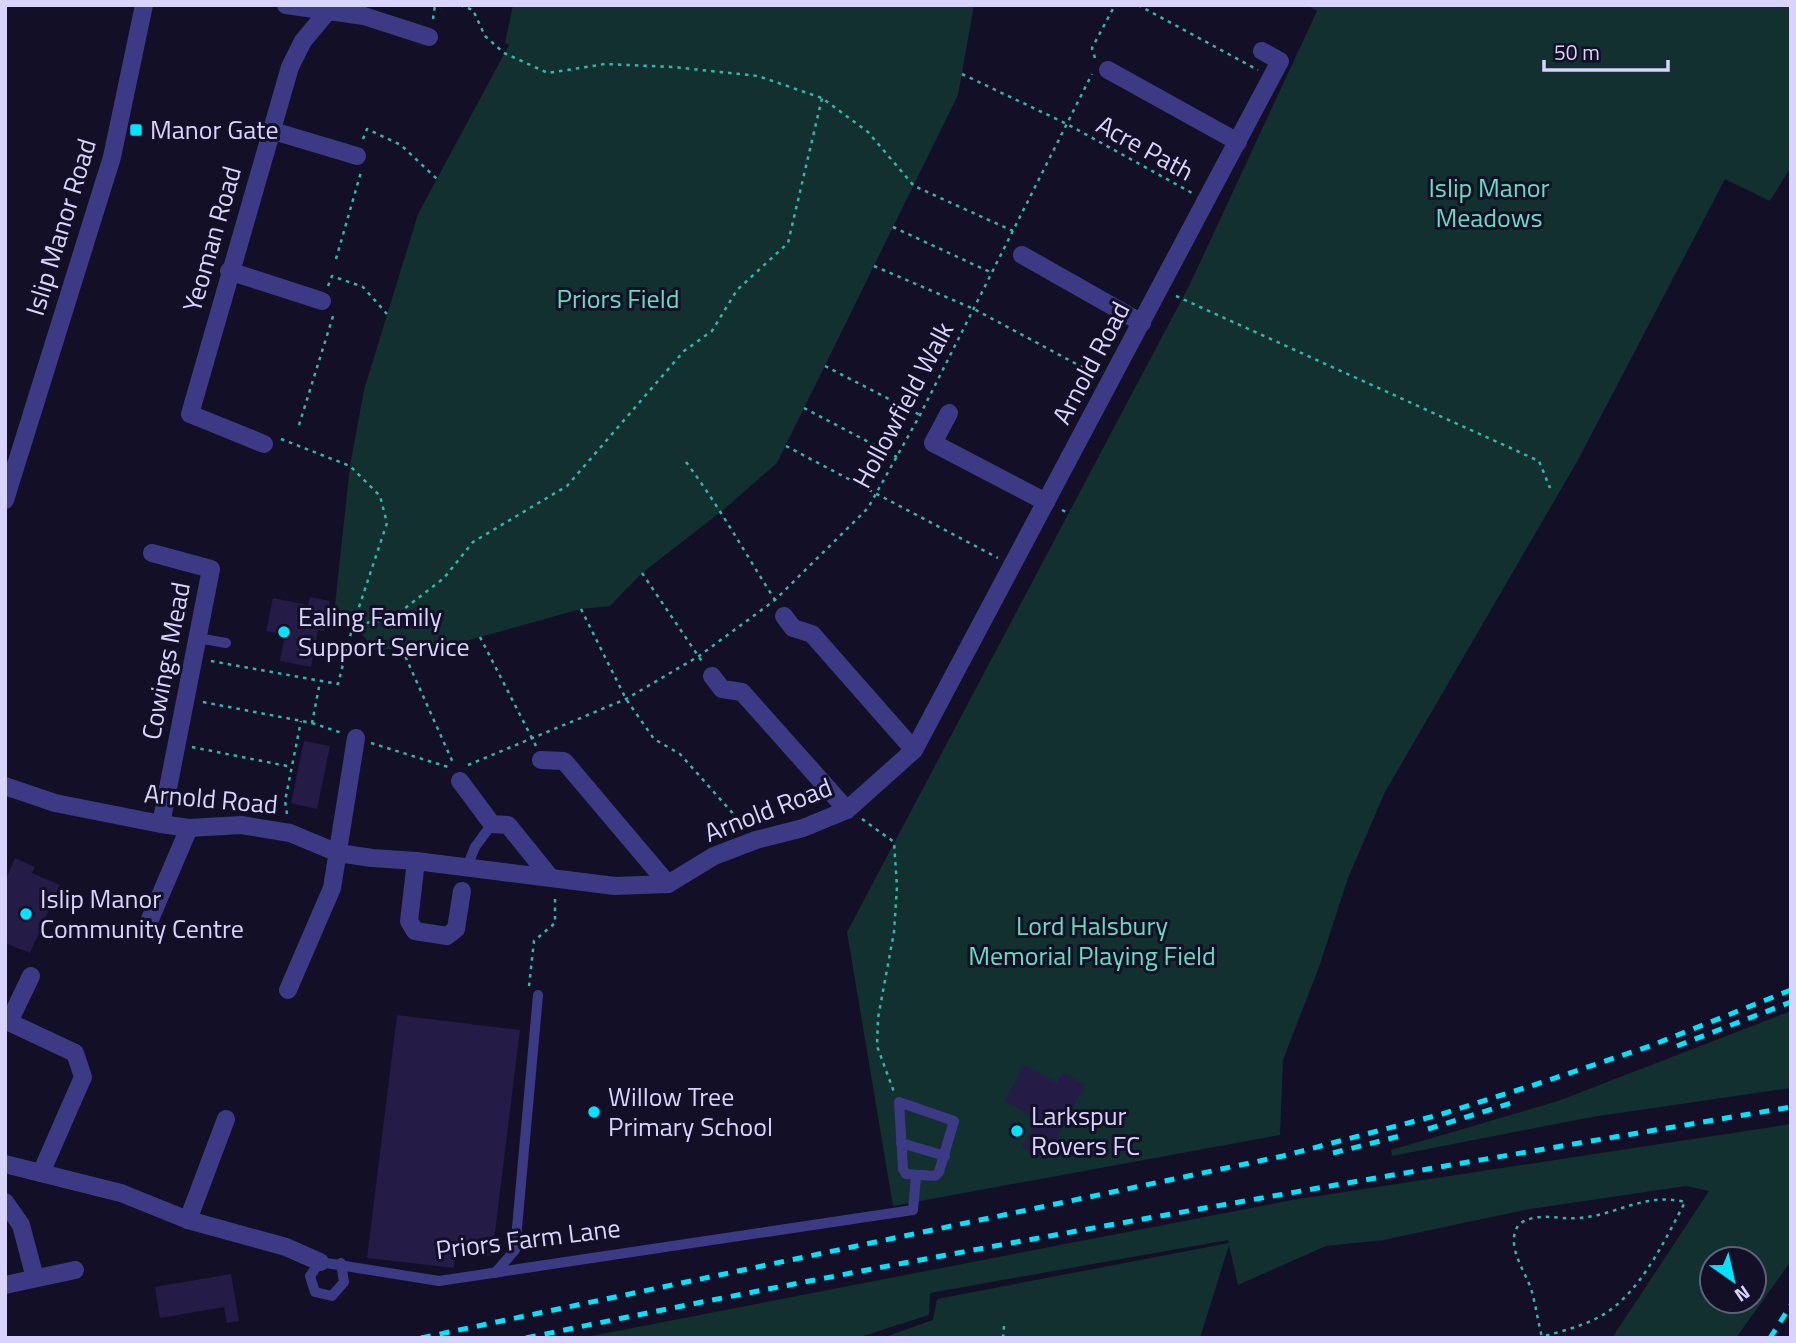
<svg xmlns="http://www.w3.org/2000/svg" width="1796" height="1343" viewBox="0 0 1796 1343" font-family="'Titillium Web',sans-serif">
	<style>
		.green { fill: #12302f; fill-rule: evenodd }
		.building { fill: #241b47 }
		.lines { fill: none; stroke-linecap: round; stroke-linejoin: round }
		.path { stroke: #2fb8b0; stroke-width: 2.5; stroke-dasharray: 3.5 5; stroke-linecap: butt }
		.service { stroke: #3d3a85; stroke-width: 10 }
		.minor { stroke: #3d3a85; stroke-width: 18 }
		.rail { stroke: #00e5ff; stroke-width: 5; stroke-dasharray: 10 9; stroke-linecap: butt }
		.poi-dot { fill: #00e5ff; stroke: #130f26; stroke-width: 2.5 }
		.labels { text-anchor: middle; stroke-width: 6; stroke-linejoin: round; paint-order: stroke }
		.poi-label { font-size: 26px; fill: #d9d4ff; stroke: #130f26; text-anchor: start }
		.street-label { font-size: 26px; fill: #d9d4ff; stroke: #130f26 }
		.park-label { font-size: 26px; fill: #5fe0c0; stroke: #130f26 }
	</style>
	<rect width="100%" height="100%" fill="#130f26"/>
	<g class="green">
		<polygon points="513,5 974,5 958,95 777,463 722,511 642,573 610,606 581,609 433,650 375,649 335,605 350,466 364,390 418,214 509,45 505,43"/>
		<polygon points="1307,5 1791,5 1791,167 1770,201 1725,179 1578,460 1385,792 1348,878 1319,967 1283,1060 1280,1135 893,1206 847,932 1190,284 1317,11"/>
		<polygon points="1791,1011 1791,1088 1592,1117 1392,1156 1391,1150 1558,1101"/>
		<path d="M1791,1124V1261L1736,1338H1612L1709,1191L1686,1186L1530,1209L1383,1240L1326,1246L1238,1285L1229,1245L1200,1338H882L933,1320L937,1299L1229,1243L1228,1240L930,1293L929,1315L857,1338H581L1292,1200ZM1712,1259H1754V1301H1712Z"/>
	</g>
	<g class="building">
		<polygon points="310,597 330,601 324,631 318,630 311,667 280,661 285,635 266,631 273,598 308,605"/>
		<polygon points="304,741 330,746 317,809 291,803"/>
		<polygon points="15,858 35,867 32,873 60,885 30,953 5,943 5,881"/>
		<polygon points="397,1015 520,1030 492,1256 455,1252 454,1268 367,1258"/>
		<polygon points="1024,1065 1057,1083 1063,1073 1085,1085 1045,1160 1022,1147 1037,1119 1005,1101"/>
		<polygon points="231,1274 239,1321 227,1323 224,1307 160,1318 155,1287"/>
	</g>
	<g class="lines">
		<g class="path">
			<polyline points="460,5 473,10 485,36 504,53 548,73 605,64 673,67 758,76 822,98 868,132 914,186 1013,231"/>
			<polyline points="1138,5 1258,70"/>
			<polyline points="433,19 435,5"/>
			<polyline points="1095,58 1092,48 1115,5"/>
			<polyline points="962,74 1067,124 1192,193"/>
			<polyline points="363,139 367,129 401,145 437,179"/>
			<polyline points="893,227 992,273"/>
			<polyline points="336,259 361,172"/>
			<polyline points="874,266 974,309 1095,374"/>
			<polyline points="328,286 332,276 363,287 387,314"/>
			<polyline points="1176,296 1539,461 1550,488"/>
			<polyline points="825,366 920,415"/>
			<polyline points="804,408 897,457"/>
			<polyline points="299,425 334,313"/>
			<polyline points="281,439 350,466 380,496 387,523 353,625"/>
			<polyline points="786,446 998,558"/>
			<path d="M686,462C719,506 745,553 775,600"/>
			<polyline points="1062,510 1068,513"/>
			<polyline points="642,573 703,663"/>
			<polyline points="581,609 626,699 654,739 680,754 745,827"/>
			<polyline points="480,637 536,746"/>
			<polyline points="402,649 454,765"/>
			<polyline points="211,661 338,684 353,625 391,619 444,578 473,542 567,486 684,351 712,331 737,290 788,243 822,98"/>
			<polyline points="203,702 312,723 320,682"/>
			<polyline points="312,723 342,733"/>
			<polyline points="371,743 448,767"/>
			<polyline points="192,747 292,767"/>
			<polyline points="468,765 626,699 699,656 775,600 868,508 920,415 1092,74"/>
			<polyline points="287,814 285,801 301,721"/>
			<polyline points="862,819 894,842 897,887 894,932 878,1018 877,1046 894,1092"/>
			<polyline points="529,986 534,941 555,923 555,895"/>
			<polyline points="1003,1338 1004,1326"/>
			<path d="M1538,1338C1558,1332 1581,1327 1599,1317C1639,1296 1665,1240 1685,1202C1643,1192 1616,1216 1578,1218C1556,1220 1539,1211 1519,1224C1504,1246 1526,1271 1532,1292C1536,1307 1538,1322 1542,1337"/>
		</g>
		<g class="service">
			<polyline points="198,638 226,643"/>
			<polyline points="467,867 475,847 492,824"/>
			<polygon points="899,1102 954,1121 939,1172 935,1176 906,1174 903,1169"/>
			<polyline points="901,1143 945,1156"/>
			<polyline points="341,1263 344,1282 332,1296 315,1292 310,1276 320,1262 439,1281 913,1210 916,1177"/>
			<polyline points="495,1273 515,1250 538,995"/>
		</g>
		<g class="minor">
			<polyline points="286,5 364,16 429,37"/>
			<polyline points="1108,70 1238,142"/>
			<polyline points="270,130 357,156"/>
			<polyline points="1022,255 1142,323"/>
			<polyline points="229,271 322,301"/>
			<polyline points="949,413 933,443 1046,502"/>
			<polyline points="264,444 190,414 290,67 303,41 328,11"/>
			<polyline points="5,500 112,157 144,5"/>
			<polyline points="152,553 211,569 161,824"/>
			<polyline points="784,616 793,628 812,634 914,750"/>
			<polyline points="712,676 722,689 742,692 847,810"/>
			<polyline points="541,760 564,761 668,884"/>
			<polyline points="460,781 492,824 508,825 550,877"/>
			<polyline points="5,786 55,803 161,824 189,828 241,825 290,833 338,853 372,858 416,861 615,886 668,884 714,856 756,840 803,828 847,810 914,750 1280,61 1262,51"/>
			<polyline points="416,861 409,921 415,931 447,936 456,929 462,891"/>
			<polyline points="148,924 189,828"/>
			<polyline points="31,976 9,1022 75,1053 83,1077 41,1173"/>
			<polyline points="288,990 332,888 356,738"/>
			<polyline points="5,1164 121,1193 188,1220 286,1247 320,1262"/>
			<polyline points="5,1202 21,1225 35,1278"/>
			<polyline points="188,1220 226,1119"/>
			<polyline points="5,1285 75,1270"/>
		</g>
		<g class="rail">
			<polyline points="1677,1046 1791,1002"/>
			<polyline points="1428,1129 1518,1101"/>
			<polyline points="1333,1153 1404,1135"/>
			<polyline points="421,1338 1283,1156 1442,1114 1537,1084 1650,1046 1791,990"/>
			<path d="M526,1338C946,1250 1368,1179 1791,1107"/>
			<polyline points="1770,1338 1791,1305"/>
		</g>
	</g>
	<g class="poi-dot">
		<rect x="129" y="123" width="14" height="14" rx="3.5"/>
		<circle cx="284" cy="632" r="7"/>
		<circle cx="26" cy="914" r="7"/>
		<circle cx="594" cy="1112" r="7"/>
		<circle cx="1017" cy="1131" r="7"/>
	</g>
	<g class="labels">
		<g class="poi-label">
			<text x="150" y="139">Manor Gate</text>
			<text x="298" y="626">Ealing Family<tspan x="298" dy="30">Support Service</tspan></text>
			<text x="40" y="908">Islip Manor<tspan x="40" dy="30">Community Centre</tspan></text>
			<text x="608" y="1106">Willow Tree<tspan x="608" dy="30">Primary School</tspan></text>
			<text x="1031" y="1125">Larkspur<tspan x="1031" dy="30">Rovers FC</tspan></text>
		</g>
		<g class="street-label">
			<text transform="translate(1145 148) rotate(29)" y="9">Acre Path</text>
			<text transform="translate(61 227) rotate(-73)" y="9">Islip Manor Road</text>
			<text transform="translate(212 239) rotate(-74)" y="9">Yeoman Road</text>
			<text transform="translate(1091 363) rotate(-62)" y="9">Arnold Road</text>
			<text transform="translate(903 405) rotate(-62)" y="9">Hollowfield Walk</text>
			<text transform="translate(166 661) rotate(-79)" y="9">Cowings Mead</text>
			<text transform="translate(211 799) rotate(5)" y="9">Arnold Road</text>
			<text transform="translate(768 810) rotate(-21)" y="9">Arnold Road</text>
			<text transform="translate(528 1239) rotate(-7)" y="9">Priors Farm Lane</text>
		</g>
		<g class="park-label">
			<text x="1489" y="197">Islip Manor<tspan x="1489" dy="30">Meadows</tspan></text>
			<text x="618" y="308">Priors Field</text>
			<text x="1092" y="935">Lord Halsbury<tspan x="1092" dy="30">Memorial Playing Field</tspan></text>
		</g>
	</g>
	<rect width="1796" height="1343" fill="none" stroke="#d9d4ff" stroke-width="14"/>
	<g transform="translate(1733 1280) rotate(146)"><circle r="33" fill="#130f26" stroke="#625e7d" stroke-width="2"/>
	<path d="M0-5L12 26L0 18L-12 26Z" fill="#00e5ff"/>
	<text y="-10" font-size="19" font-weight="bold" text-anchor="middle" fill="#d9d4ff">N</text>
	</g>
	<path d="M1544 60v10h124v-10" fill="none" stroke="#d9d4ff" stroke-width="3.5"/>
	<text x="1554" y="60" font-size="21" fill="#d9d4ff" stroke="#130f26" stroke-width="5" paint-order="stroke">50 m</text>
</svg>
